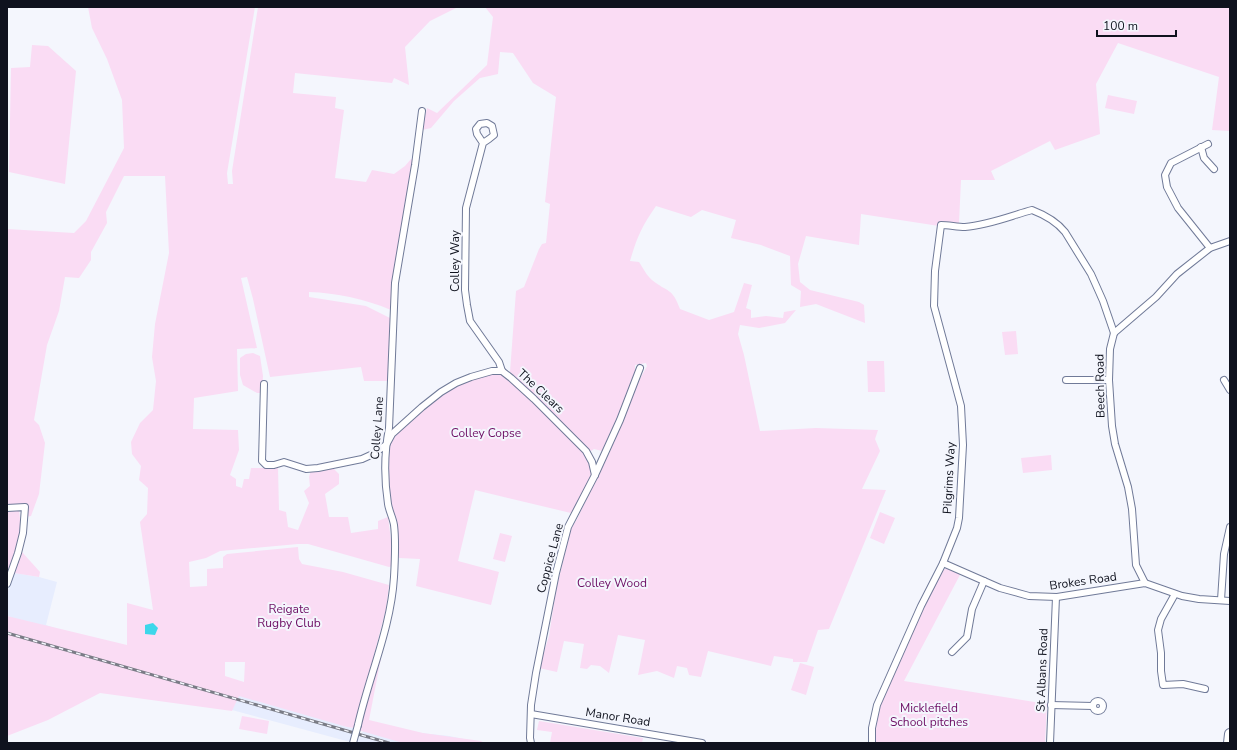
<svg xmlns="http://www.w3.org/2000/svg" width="1237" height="750" viewBox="0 0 1237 750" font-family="'Nunito Sans',sans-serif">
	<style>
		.built { fill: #e7edfe }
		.green { fill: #fadcf4; fill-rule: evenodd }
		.water { fill: #3cd7ea }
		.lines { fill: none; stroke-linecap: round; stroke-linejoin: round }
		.street-casing { stroke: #707a98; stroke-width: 8 }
		.primary-casing { stroke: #707a98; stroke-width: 12 }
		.street { stroke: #fff; stroke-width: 6 }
		.primary { stroke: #fff; stroke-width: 10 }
		.rail-casing { stroke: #7a7c86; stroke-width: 3 }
		.rail { stroke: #f4f6fd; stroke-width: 1.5; stroke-dasharray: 4.5; stroke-linecap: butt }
		.street-bridge-casing { stroke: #707a98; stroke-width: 8; stroke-linecap: butt }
		.street-bridge { stroke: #fff; stroke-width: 6 }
		.labels { text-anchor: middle; stroke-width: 4; stroke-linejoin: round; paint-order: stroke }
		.street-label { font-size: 12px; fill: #0f121e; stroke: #f4f6fd }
		.park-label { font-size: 12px; fill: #6d0e64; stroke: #f4f6fd }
	</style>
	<rect width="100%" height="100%" fill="#f4f6fd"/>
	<g class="built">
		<polygon points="14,573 39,577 57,582 46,625 347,727 354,728 350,742 7,649 7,623 10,616 7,616 7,596 9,586"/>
		<polygon points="365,727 449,736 484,743 357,743"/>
	</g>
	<g class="green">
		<path d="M88,7H255L227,173L228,184H233L232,171L258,7H458L430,21L405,47L409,85L394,78L392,83L295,73L293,93L336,97L335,108L344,110L335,178L366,182L372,170L394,174L405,166L411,159L414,160L392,289L391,310C365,299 337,293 309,292V297L366,306L390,318L388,381H364L361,367L270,377L253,299L247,277L241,278L257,348L237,349L238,391L194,398L193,429L238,430L239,450L230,475L236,479V486L242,488L244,479H249L251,468H278L279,510L286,512L288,527L298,530L309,503L304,491L310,486L309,477L311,470L333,468L339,474V484L325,494L329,517H348L351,533L378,529V521L388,517L392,548V566L389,567L308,544H298L220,551L206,558L189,562L190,587L207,586V569L223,568V557L227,554L298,547L299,559L302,564L343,572L389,585L386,609L374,655L381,658L369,720L423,733L481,741L484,743H403L358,730L360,723L355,722L354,728L347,727L239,696L232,711L100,693L48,720L7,736V616L127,645V603L153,610L140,522L147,514L148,488L139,480L141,466L132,454L131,442L140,423L153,410L156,381L152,357L155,324L169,253L165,176H124L106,212L107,223L91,252V260L79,278L65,277L59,311L47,345L34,420L39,425L45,443L39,494L31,516L26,517V504L7,505V229L74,233L86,221L124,148L122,100L107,59L92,28ZM225,662H245L244,682L225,676Z"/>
		<path d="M485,7H1230V131L1212,130L1219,77L1118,43L1096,84L1100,134L1055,150L1050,141L991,171L995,180H961L959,223L952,228L861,214L859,245L806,236L798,264L800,282L810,290L859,302L864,305L865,323L816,304L800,307L801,291L791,285L790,256L761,245L731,238L736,220L702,210L691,217L656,206C642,226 637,237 630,261L639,262C643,268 647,276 652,280C668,293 672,287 680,309L709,320L734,312L744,283L752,285L746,308L751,310V318L766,316L783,318L784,312L796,310L785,323L759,328L740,325L738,334L744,355L760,431L816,428L878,430L875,439L880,451L862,489L886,490L829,629L818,630L807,662H793V659L774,656L771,666L708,651L701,677L689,675L687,668L677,666L674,678L657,671L638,675L645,640L618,635L609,673L600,666L591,665L587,669L580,668L584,644L564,641L557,672L539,668L549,636L556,590L571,529L577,519L610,451L634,390L647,366L646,363L635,365V374L618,416L602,451L594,449L591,451L510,372L516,291L524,287L539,249L542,244L546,243L550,204L545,202L556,97L533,83L513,53L500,52L498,74L480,78L454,101L431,128L422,130L427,108L437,113L487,65L493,17Z"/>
		<polygon points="32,45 48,46 76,71 65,184 9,172 11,68 30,67"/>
		<polygon points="1108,95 1137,101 1134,114 1105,108"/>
		<polygon points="1016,331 1018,354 1005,355 1002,332"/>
		<polygon points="253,353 260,356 263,376 262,393 257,393 243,385 240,375 240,358 246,354"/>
		<polygon points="867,361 884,361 885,392 868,392"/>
		<polygon points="502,371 586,451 595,475 575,514 475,490 458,561 499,572 491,605 416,586 420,559 399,558 394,547 385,469 392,434 456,383"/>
		<polygon points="1051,455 1052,470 1023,473 1021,458"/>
		<path d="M7,510H19C23,534 15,551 7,574Z"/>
		<polygon points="880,512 895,518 884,544 870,538"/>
		<polygon points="500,533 512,536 505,562 493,559"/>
		<polygon points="22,552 40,572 39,577 14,573"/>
		<polygon points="949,568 961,573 904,681 1047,704 1045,743 875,743 877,716 882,697 942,570"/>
		<polygon points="800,663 814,667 806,695 791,690"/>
		<polygon points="242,716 269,721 267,734 239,729"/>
		<polygon points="539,721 643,738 642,743 550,743 552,732 537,730"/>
	</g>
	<polygon class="water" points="153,623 158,628 155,635 145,634 145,625"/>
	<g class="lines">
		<g class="street-casing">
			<g id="street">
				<polyline points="483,143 477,134 476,129 480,124 487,123 492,126 494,135 489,139 483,143 466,208 465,290 467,305 470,321 499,362 502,371"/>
				<polyline points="1208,144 1171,163 1165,175 1167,187 1178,208 1210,248"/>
				<polyline points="1201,147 1204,158 1214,169"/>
				<polyline points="1066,380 1109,380"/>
				<polyline points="1224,380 1230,390"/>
				<polyline points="264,384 262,461 266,465 274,465 284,462 306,469 318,468 362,459 373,454 386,445 392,434 422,407 441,392 456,383 471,377 492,371 502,371 511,378 534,399 586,451 592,462 595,475"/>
				<polyline points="7,508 25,507 23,533 18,553 7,584"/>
				<polyline points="943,563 1000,588 1029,596 1057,597 1145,583 1182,596 1199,599 1230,601"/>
				<polyline points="1145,583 1136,565 1132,509 1128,487 1115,444 1112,426 1109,380 1110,349 1114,333 1156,297 1177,274 1210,248 1230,241"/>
				<polyline points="1175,594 1161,619 1158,630 1161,653 1161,671 1163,685 1183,684 1205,689"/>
				<polyline points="1221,600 1224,554 1230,527"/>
				<polyline points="952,652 967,637 972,609 984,581"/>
				<circle cx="1098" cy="706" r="5"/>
				<polyline points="1051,705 1093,706"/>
				<polyline points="531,714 702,743"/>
				<path d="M358,725C369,676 391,628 394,577C395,560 396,541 394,525C393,518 389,511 388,504C384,478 384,454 389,428L395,283L415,165L422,111"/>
				<polyline points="531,743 530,738 531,705 536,673 556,573 568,527 595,475 620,420 640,368"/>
				<path d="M872,743V728L877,705L921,606L943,563L957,528L959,518L963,445L961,406L934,306L935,271L941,225C949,225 957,227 965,227C989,225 1010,216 1032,210C1045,215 1057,222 1065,232L1091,274L1103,301L1114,333"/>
				<polyline points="1050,743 1056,597"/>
			</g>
		</g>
		<g class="primary-casing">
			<polyline id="primary" points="1229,743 1230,734"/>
		</g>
		<use href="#street" class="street"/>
		<use href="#primary" class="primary"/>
		<g class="rail-casing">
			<polyline id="rail" points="7,633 389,743"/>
		</g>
		<use href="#rail" class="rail"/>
		<g class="street-bridge-casing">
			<polyline id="street-bridge" points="353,743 358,725"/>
		</g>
		<use href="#street-bridge" class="street-bridge"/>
	</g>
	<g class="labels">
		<g class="street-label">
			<text transform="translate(455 261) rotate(-90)" y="4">Colley Way</text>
			<text transform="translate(1100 386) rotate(-91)" y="4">Beech Road</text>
			<text transform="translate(541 391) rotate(43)" y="4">The Clears</text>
			<text transform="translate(377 428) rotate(-86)" y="4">Colley Lane</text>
			<text transform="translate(949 478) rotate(-87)" y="4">Pilgrims Way</text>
			<text transform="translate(550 558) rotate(-75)" y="4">Coppice Lane</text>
			<text transform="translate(1083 581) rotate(-8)" y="4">Brokes Road</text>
			<text transform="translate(1042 670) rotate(-88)" y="4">St Albans Road</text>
			<text transform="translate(618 717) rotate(9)" y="4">Manor Road</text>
		</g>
		<g class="park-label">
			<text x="486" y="437">Colley Copse</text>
			<text x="612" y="587">Colley Wood</text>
			<text x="289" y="613">Reigate<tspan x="289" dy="14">Rugby Club</tspan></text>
			<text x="929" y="712">Micklefield<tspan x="929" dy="14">School pitches</tspan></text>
		</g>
	</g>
	<rect width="1237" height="750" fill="none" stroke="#0f121e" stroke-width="16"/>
	<path d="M1097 30v6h79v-6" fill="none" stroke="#0f121e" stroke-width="2"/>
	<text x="1103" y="30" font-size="12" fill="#0f121e" stroke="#f4f6fd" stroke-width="3" paint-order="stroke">100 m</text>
</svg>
